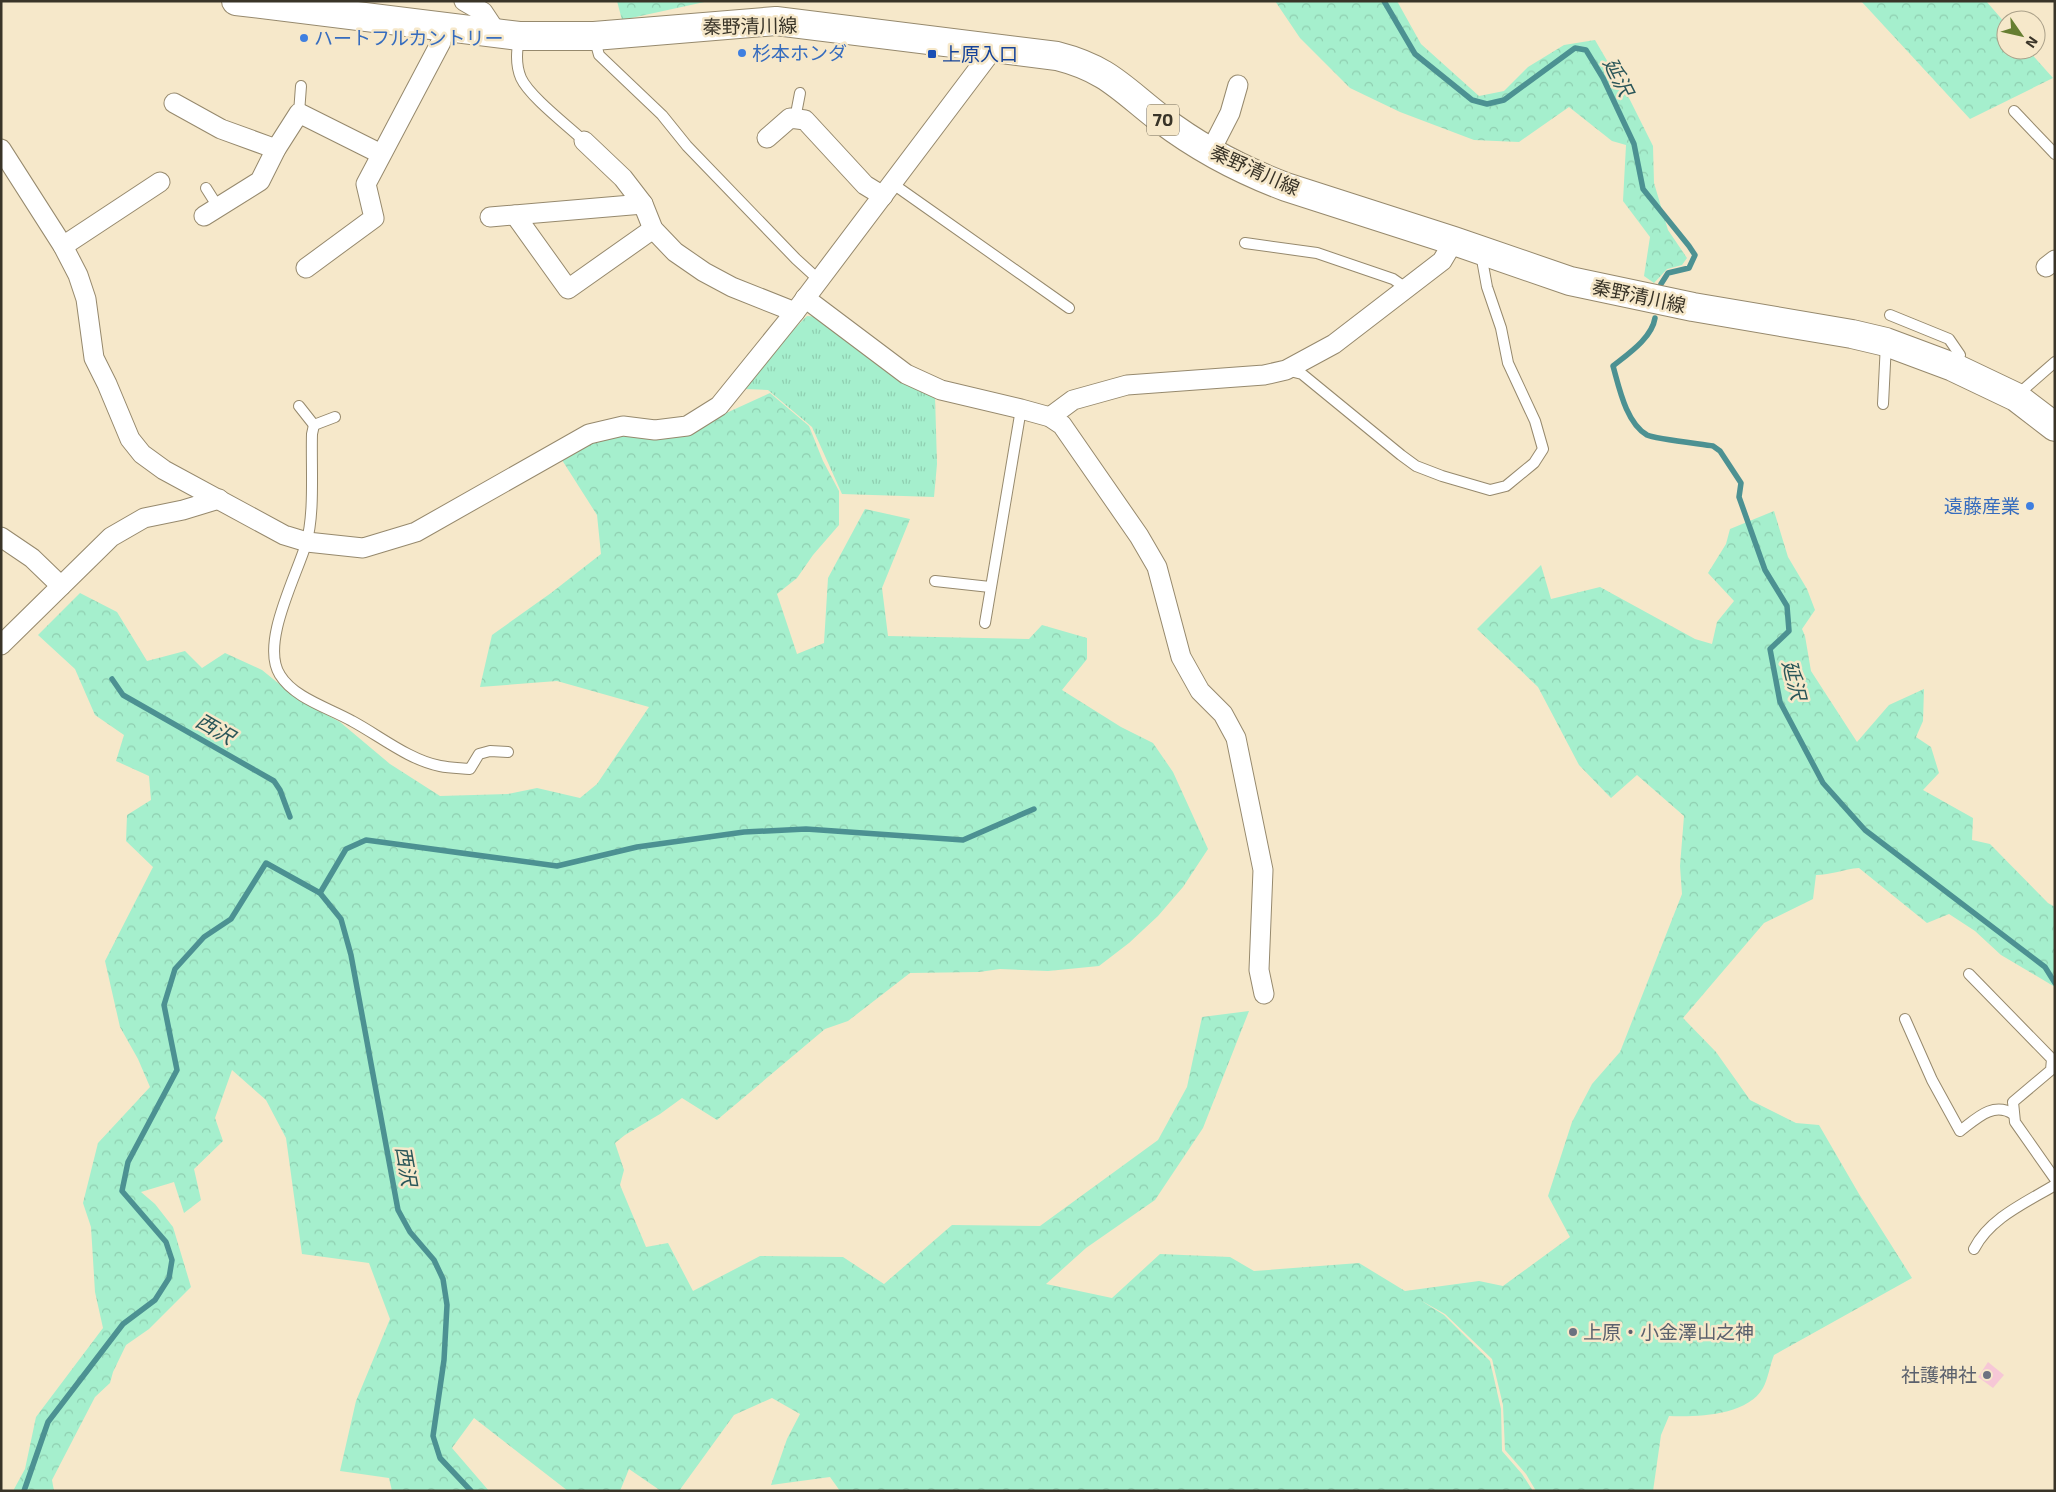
<svg xmlns="http://www.w3.org/2000/svg" width="2056" height="1492" viewBox="0 0 2056 1492" font-family="'Exo 2','Noto Sans JP',sans-serif">
	<style>
		.grass { fill: url(#grass-tufts) }
		.forest { fill: url(#forest-crowns) }
		.lines { fill: none; stroke-linecap: round; stroke-linejoin: round }
		.stream { stroke: #4c9192; stroke-width: 5.5 }
		.building { fill: #f6c7d6 }
		.service-casing { stroke: #96896d; stroke-width: 12 }
		.minor-casing { stroke: #96896d; stroke-width: 21 }
		.primary-casing { stroke: #96896d; stroke-width: 30 }
		.service { stroke: #fff; stroke-width: 10 }
		.minor { stroke: #fff; stroke-width: 19 }
		.primary { stroke: #fff; stroke-width: 28 }
		.shop-dot { fill: #3f7fe0; stroke: #f6e8ca; stroke-width: 2 }
		.transit-dot { fill: #1a4fb4; stroke: #f6e8ca; stroke-width: 2 }
		.worship-dot { fill: #6b7280; stroke: #f6e8ca; stroke-width: 2 }
		.labels { text-anchor: middle; stroke-width: 5; stroke-linejoin: round; paint-order: stroke }
		.shield { fill: #f6e8ca; stroke: #726a59; stroke-width: 1 }
		.shield-label { font-size: 18px; font-weight: bold; fill: #393428 }
		.street-label { font-size: 19px; fill: #393428; stroke: #f6e8ca }
		.shop-label { font-size: 19px; fill: #366cbe; stroke: #f6e8ca; text-anchor: start }
		.transit-label { font-size: 19px; fill: #164399; stroke: #f6e8ca; text-anchor: start }
		.worship-label { font-size: 19px; fill: #5b616d; stroke: #f6e8ca; text-anchor: start }
		.water-label { font-size: 20px; font-style: italic; fill: #2a5659; stroke: #f6e8ca }
	</style>
	<defs>
		<pattern id="grass-tufts" width="24" height="20" patternUnits="userSpaceOnUse" patternTransform="scale(1.25)"><rect width="24" height="20" fill="#a5efcd"/><path d="M3 7l-1-3M5 7V3M7 7l1-3M15 17l-1-3M17 17v-4M19 17l1-3" fill="none" stroke="#8fceb0"/></pattern>
		<pattern id="forest-crowns" width="20" height="18" patternUnits="userSpaceOnUse" patternTransform="scale(1.25)"><rect width="20" height="18" fill="#a5efcd"/><path d="M2 6a3 3 0 1 1 6 0M12 15a3 3 0 1 1 6 0" fill="none" stroke="#8fceb0"/></pattern>
	</defs>
	<rect width="100%" height="100%" fill="#f6e8ca"/>
	<polygon class="grass" points="807,316 819,317 935,396 937,464 934,497 842,494 812,427 768,390 744,389 783,340"/>
	<g class="forest">
		<polygon points="617,1 709,1 622,20"/>
		<polygon points="1275,1 1397,1 1421,44 1479,96 1504,91 1528,67 1564,45 1595,40 1630,100 1653,146 1654,183 1668,230 1687,258 1682,265 1667,269 1654,283 1644,276 1650,237 1623,201 1626,145 1612,141 1569,107 1519,142 1474,140 1400,112 1350,88 1300,38"/>
		<polygon points="1861,1 1986,1 2006,24 2006,50 2028,50 2053,78 1970,119"/>
		<path d="M770,393L809,426L823,461L839,491V525L813,555L797,578L777,594L797,654L824,643L828,578L865,509L910,519L882,588L888,636L1029,639L1042,625L1087,638V659L1062,690L1121,727L1153,743L1173,772L1208,849L1183,887L1158,916L1129,943L1099,966L1048,971L1000,969L979,972L910,973L848,1021L825,1029L717,1120L682,1098L660,1114L625,1135L615,1143L624,1170L620,1185L646,1247L668,1243L693,1291L760,1256L843,1257L884,1284L952,1225L1040,1226L1158,1140L1187,1087L1202,1017L1249,1011L1203,1128L1155,1200L1086,1248L1046,1284L1112,1298L1160,1254L1230,1257L1254,1271L1359,1263L1405,1291L1479,1281L1503,1286L1570,1237L1548,1196L1572,1122L1592,1084L1620,1052L1682,894L1680,866L1684,816L1637,775L1611,798L1579,765L1538,687L1477,629L1541,565L1551,599L1600,587L1695,639L1712,644L1717,622L1734,601L1708,573L1726,544L1730,529L1774,511L1788,557L1807,589L1815,610L1802,629L1805,636L1811,671L1857,742L1889,705L1924,689L1923,721L1916,737L1931,747L1939,773L1923,790L1973,818L1972,840L1990,844L2048,903L2055,907V987L2001,955L1975,931L1949,914L1927,923L1859,868C1844,869 1831,875 1816,875L1813,899L1764,923L1683,1018L1716,1052L1750,1100L1796,1123L1819,1125L1859,1194L1912,1278L1774,1355C1770,1365 1768,1379 1763,1388C1747,1416 1697,1417 1669,1416L1661,1435L1653,1491H1536L1526,1474L1505,1450L1503,1405L1492,1359L1445,1314L1420,1300L1444,1315L1490,1361L1501,1409L1502,1451L1522,1474L1533,1491H840L830,1477L771,1485L787,1439L800,1414L772,1398L734,1415L679,1491H661L629,1469L620,1491H568L474,1418L452,1448L489,1491H392L389,1478L340,1471L356,1401L390,1319L369,1263L302,1254L286,1138L266,1100L232,1070L215,1118L223,1141L194,1169L201,1200L184,1213L174,1182L141,1192L155,1204L173,1227L191,1287L149,1329L126,1345L113,1372L110,1383L95,1397L52,1480L54,1491H13L25,1469L36,1417L103,1328L95,1292L91,1227L83,1203L98,1143L150,1087L138,1059L120,1027L105,961L153,867L126,841L127,815L151,800L149,776L116,761L124,735L95,715L75,669L38,635L80,593L117,612L147,661L185,651L202,668L225,653L262,670L299,700L340,722L390,764L440,796L508,794L537,788L580,798L597,784L649,707L557,681L480,687L492,635L551,593L601,554L597,515L562,460L595,442L628,434L711,420Z"/>
	</g>
	<g class="lines">
		<g class="stream">
			<polyline points="1384,1 1415,54 1472,100 1487,104 1504,100 1575,48 1586,50 1603,78 1634,144 1643,189 1689,246 1695,255 1689,268 1668,273 1661,284"/>
			<path d="M1655,318C1652,338 1628,354 1613,366C1619,387 1626,423 1647,435C1655,439 1701,444 1713,446L1720,451L1741,483L1739,497L1765,570L1787,606L1789,631L1770,649L1780,702L1823,783L1865,830L2045,967L2055,983"/>
			<polyline points="112,679 123,695 274,781 280,790 290,817"/>
			<polyline points="320,893 346,849 366,840 557,866 637,847 744,832 806,829 963,840 1034,809"/>
			<polyline points="24,1491 48,1422 123,1324 155,1300 169,1278 172,1260 166,1242 122,1191 128,1162 177,1070 164,1005 175,969 204,937 231,919 266,863 320,893 341,919 351,955 398,1210 410,1232 434,1260 443,1279 447,1305 444,1360 433,1436 440,1458 471,1491"/>
		</g>
	</g>
	<polygon class="building" points="1988,1362 2004,1375 1993,1388 1978,1377"/>
	<g class="lines">
		<g class="service-casing">
			<g id="service">
				<path d="M519,36C517,50 515,64 521,78C529,96 568,126 584,141"/>
				<polyline points="594,37 599,55 662,115 687,146 796,259 819,280"/>
				<polyline points="2014,111 2055,154"/>
				<polyline points="299,113 301,86"/>
				<polyline points="795,119 800,93"/>
				<polyline points="893,184 1069,308"/>
				<polyline points="206,188 218,207"/>
				<polyline points="1245,243 1317,253 1393,279 1406,288"/>
				<polyline points="1890,315 1949,339 1960,355 1954,366"/>
				<polyline points="1286,370 1302,374 1401,455 1416,466 1442,476 1490,490 1506,486 1534,463 1543,449 1535,421 1508,363 1501,328 1487,287 1481,254"/>
				<polyline points="2016,396 2055,362"/>
				<polyline points="1883,404 1886,343"/>
				<polyline points="299,406 314,425 335,417"/>
				<path d="M314,425L312,434C311,467 315,514 306,544C296,577 260,644 280,675C294,698 329,708 352,721C380,736 409,760 440,766C450,768 460,768 470,769L479,754L490,751L508,752"/>
				<polyline points="935,581 990,587"/>
				<polyline points="985,623 1021,409"/>
				<polyline points="1969,974 2052,1059 2051,1070 2013,1102 2015,1122 2055,1179"/>
				<path d="M1905,1019L1932,1080L1960,1131C1976,1119 1993,1101 2013,1114"/>
				<path d="M1974,1249C1990,1218 2025,1203 2055,1185"/>
			</g>
		</g>
		<g class="minor-casing">
			<g id="minor">
				<polyline points="464,1 483,12 497,33"/>
				<polyline points="174,103 221,129 276,149"/>
				<polyline points="767,138 790,118 805,120 865,185 883,196"/>
				<polyline points="584,141 623,178 643,204 653,229 675,252 704,272 732,287 795,312"/>
				<polyline points="1,149 63,246 78,275 86,299 94,358 107,384 130,439 142,454 164,470 284,535 307,542 363,548 416,532 589,434 623,426 655,430 687,426 719,406 795,312 994,48"/>
				<polyline points="1210,152 1230,113 1238,85"/>
				<polyline points="515,215 568,289 653,229"/>
				<polyline points="204,216 260,181 276,149 299,113 381,154"/>
				<polyline points="490,217 643,204"/>
				<polyline points="63,246 160,182"/>
				<polyline points="2046,267 2055,260"/>
				<polyline points="306,268 374,218 366,184 441,42 441,26"/>
				<polyline points="805,298 906,374 941,390 1021,409 1050,417 1062,425 1139,536 1157,567 1181,657 1200,691 1223,714 1236,738 1263,870 1259,970 1264,994"/>
				<polyline points="1050,417 1073,400 1127,385 1264,375 1286,370 1334,344 1442,261 1454,241"/>
				<polyline points="1,537 32,558 61,586"/>
				<polyline points="1,645 111,537 144,518 183,510 219,499"/>
			</g>
		</g>
		<g class="primary-casing">
			<path id="primary" d="M236,1L519,36H594L776,21L1057,56C1108,69 1122,89 1161,119C1199,148 1241,170 1286,187L1454,241L1570,281L1693,307L1852,334L1886,342L1953,367L2016,397L2055,427"/>
		</g>
		<use href="#service" class="service"/>
		<use href="#minor" class="minor"/>
		<use href="#primary" class="primary"/>
	</g>
	<g class="shop-dot">
		<circle cx="304" cy="38" r="5"/>
		<circle cx="742" cy="53" r="5"/>
		<circle cx="2030" cy="506" r="5"/>
	</g>
	<rect class="transit-dot" x="927" y="49" width="10" height="10" rx="2.5"/>
	<g class="worship-dot">
		<circle cx="1573" cy="1332" r="5"/>
		<circle cx="1987" cy="1375" r="5"/>
	</g>
	<g class="labels">
		<rect class="shield" x="1147" y="104.5" width="32" height="31" rx="4"/>
		<g class="shield-label">
			<text x="1163" y="126">70</text>
		</g>
		<g class="street-label">
			<text transform="translate(750 26) rotate(-1)" y="7">秦野清川線</text>
			<text transform="translate(1255 170) rotate(24)" y="7">秦野清川線</text>
			<text transform="translate(1639 296) rotate(12)" y="7">秦野清川線</text>
		</g>
		<g class="shop-label">
			<text x="314" y="45">ハートフルカントリー</text>
			<text x="752" y="60">杉本ホンダ</text>
			<text x="2020" y="513" text-anchor="end">遠藤産業</text>
		</g>
		<g class="transit-label">
			<text x="942" y="61">上原入口</text>
		</g>
		<g class="worship-label">
			<text x="1583" y="1339">上原・小金澤山之神</text>
			<text x="1977" y="1382" text-anchor="end">社護神社</text>
		</g>
		<g class="water-label">
			<text transform="translate(1618 77) rotate(63)" y="7">延沢</text>
			<text transform="translate(1794 680) rotate(76)" y="7">延沢</text>
			<text transform="translate(215 729) rotate(30)" y="7">西沢</text>
			<text transform="translate(406 1166) rotate(80)" y="7">西沢</text>
		</g>
	</g>
	<rect width="2056" height="1492" fill="none" stroke="#393428" stroke-width="5"/>
	<g transform="translate(2021 35) rotate(124)"><circle r="24" fill="#f6e8ca" stroke="#aaa089"/>
	<path d="M0-4L9 19L0 12L-9 19Z" fill="#667e31"/>
	<text y="-8" font-size="14" font-weight="bold" text-anchor="middle" fill="#393428">N</text>
	</g>
</svg>
